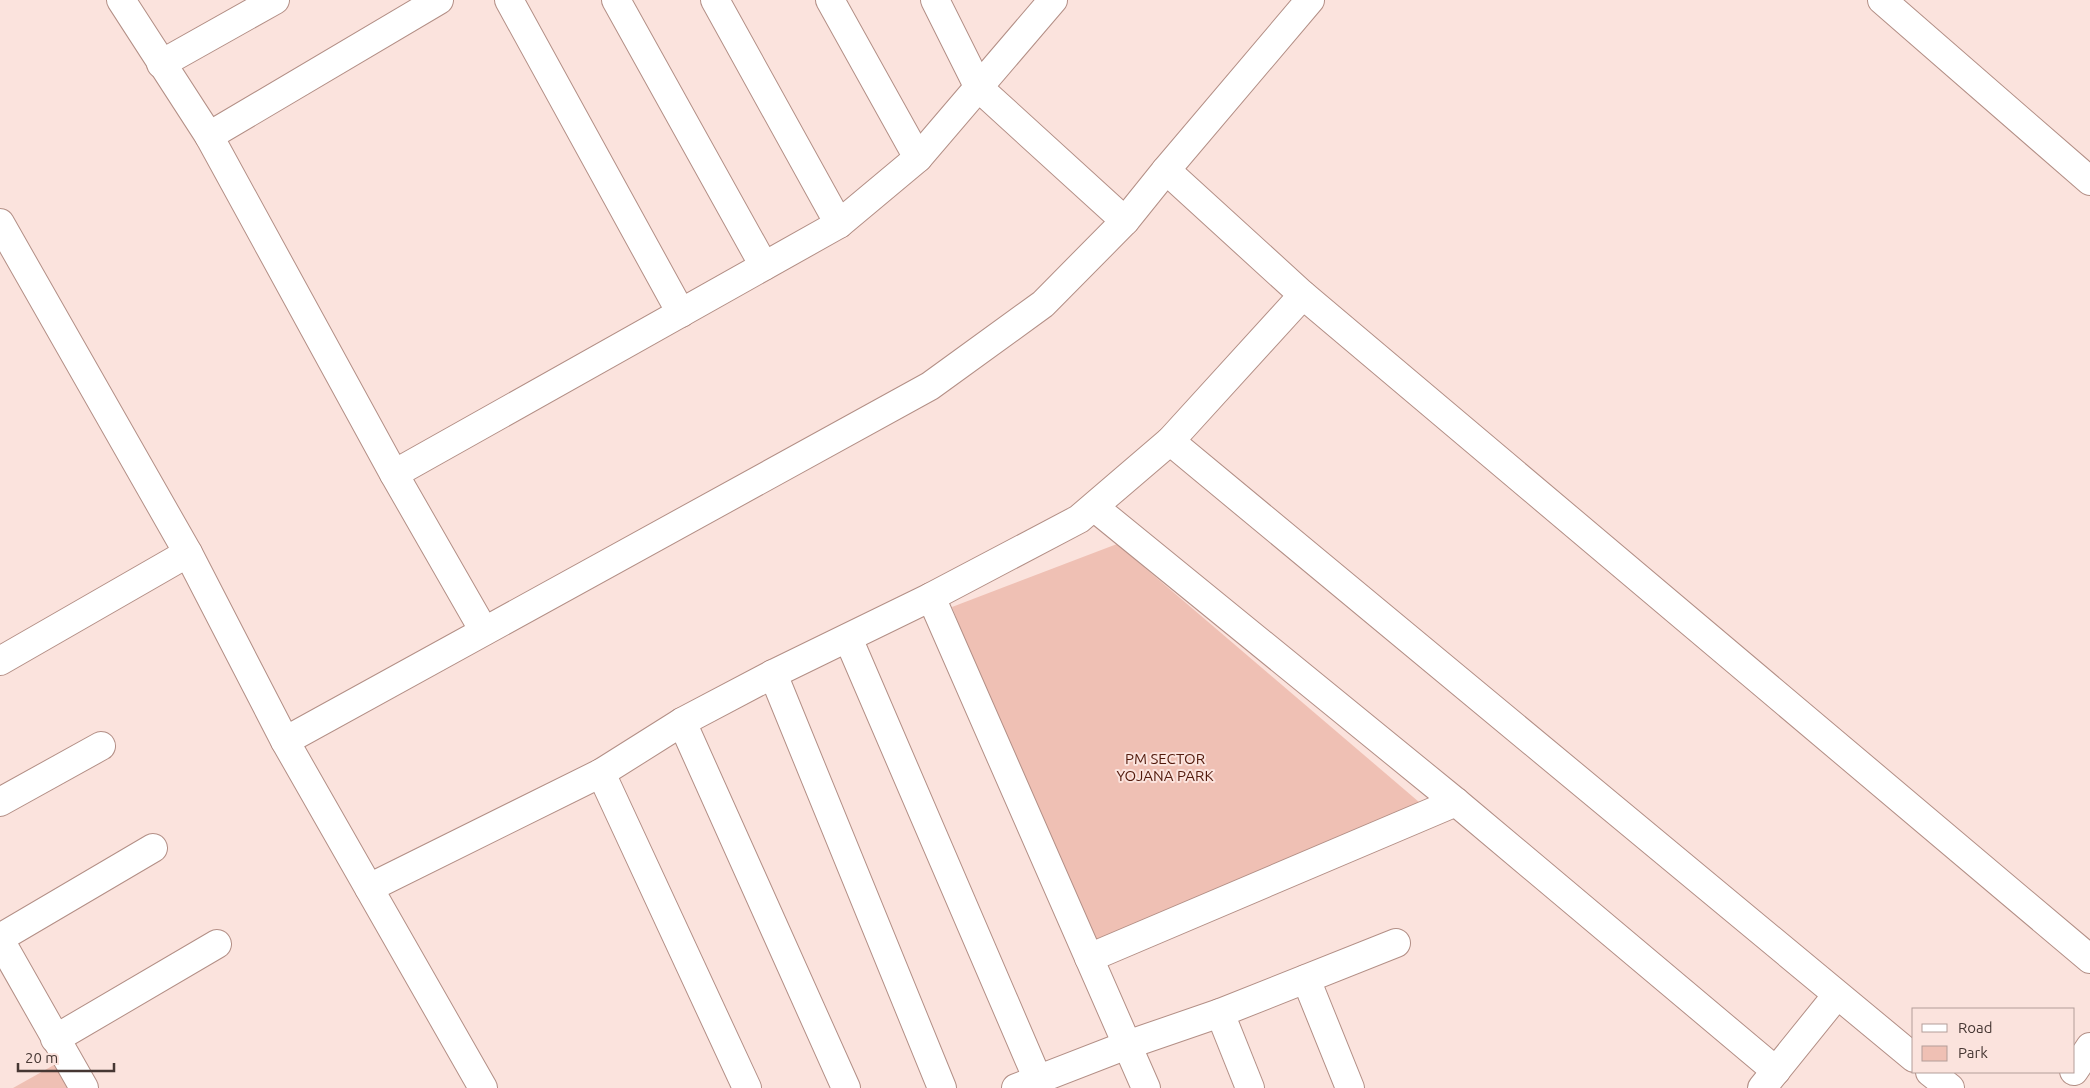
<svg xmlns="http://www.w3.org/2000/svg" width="2090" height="1088" viewBox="0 0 2090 1088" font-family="Ubuntu,sans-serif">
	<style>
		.green { fill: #efc0b4 }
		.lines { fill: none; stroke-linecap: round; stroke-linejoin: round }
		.minor-casing { stroke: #b38f86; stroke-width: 30 }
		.minor { stroke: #fff; stroke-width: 28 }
		.labels { text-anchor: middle; stroke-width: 4; stroke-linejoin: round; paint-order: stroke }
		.park-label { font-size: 15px; fill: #51190b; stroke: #fbe3dd }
	</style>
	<rect width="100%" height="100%" fill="#fbe3dd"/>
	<g class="green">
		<polygon points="1117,544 1419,802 1091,959 952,607"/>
		<polygon points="70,1056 90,1088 13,1088"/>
	</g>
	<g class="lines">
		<g class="minor-casing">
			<g id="minor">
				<polyline points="121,0 209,136 394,474 484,631"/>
				<polyline points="509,0 681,313"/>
				<polyline points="616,0 764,266"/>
				<polyline points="715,0 839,224"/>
				<polyline points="830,0 918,158"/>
				<polyline points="935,0 979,88 1125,221"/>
				<polyline points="1882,0 2090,181"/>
				<polyline points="161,64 275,0"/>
				<polyline points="209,136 439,0"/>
				<polyline points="1166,170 1303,295 2090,959"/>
				<polyline points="0,223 188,553 285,741 483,1088"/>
				<polyline points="1170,441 1914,1058"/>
				<polyline points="394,474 839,224 918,158 1053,0"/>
				<polyline points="1094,507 1456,802 1776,1071"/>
				<polyline points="931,597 1146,1088"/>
				<polyline points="848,638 1038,1080"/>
				<polyline points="0,661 188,553"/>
				<polyline points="773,674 942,1088"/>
				<polyline points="682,722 846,1088"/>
				<polyline points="285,741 930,386 1043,304 1125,221 1166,170 1310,0"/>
				<polyline points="601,773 747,1088"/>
				<polyline points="0,802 101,746"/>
				<polyline points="369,888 601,773 682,722 773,674 931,597 1079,519 1170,441 1303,295"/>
				<polyline points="0,938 153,848"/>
				<polyline points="0,940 84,1088"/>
				<polyline points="1089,958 1456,802"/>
				<polyline points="1306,979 1350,1088"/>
				<polyline points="1220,1013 1250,1088"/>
				<polyline points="55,1039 217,944"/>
				<polyline points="2074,1071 2090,1047"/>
				<polyline points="1930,1072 1950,1088"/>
				<polyline points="1016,1088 1127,1045 1220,1013 1396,943"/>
				<polyline points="1762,1088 1837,995"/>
			</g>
		</g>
		<use href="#minor" class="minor"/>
	</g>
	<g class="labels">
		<g class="park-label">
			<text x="1165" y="764">PM SECTOR<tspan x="1165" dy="17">YOJANA PARK</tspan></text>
		</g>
	</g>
	<rect x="1912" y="1008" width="162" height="65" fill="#fbe3dd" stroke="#b39e99"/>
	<rect x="1922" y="1024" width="25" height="8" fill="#ffffff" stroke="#b39e99"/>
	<text x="1958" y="1033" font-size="15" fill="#463733">Road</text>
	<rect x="1922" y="1046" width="25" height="15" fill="#efc0b4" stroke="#b39e99"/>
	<text x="1958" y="1058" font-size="15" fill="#463733">Park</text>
	<path d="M18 1063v8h96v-8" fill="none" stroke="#463733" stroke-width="2.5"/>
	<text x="25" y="1063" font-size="15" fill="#463733" stroke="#fbe3dd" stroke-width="4" paint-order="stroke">20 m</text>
</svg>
